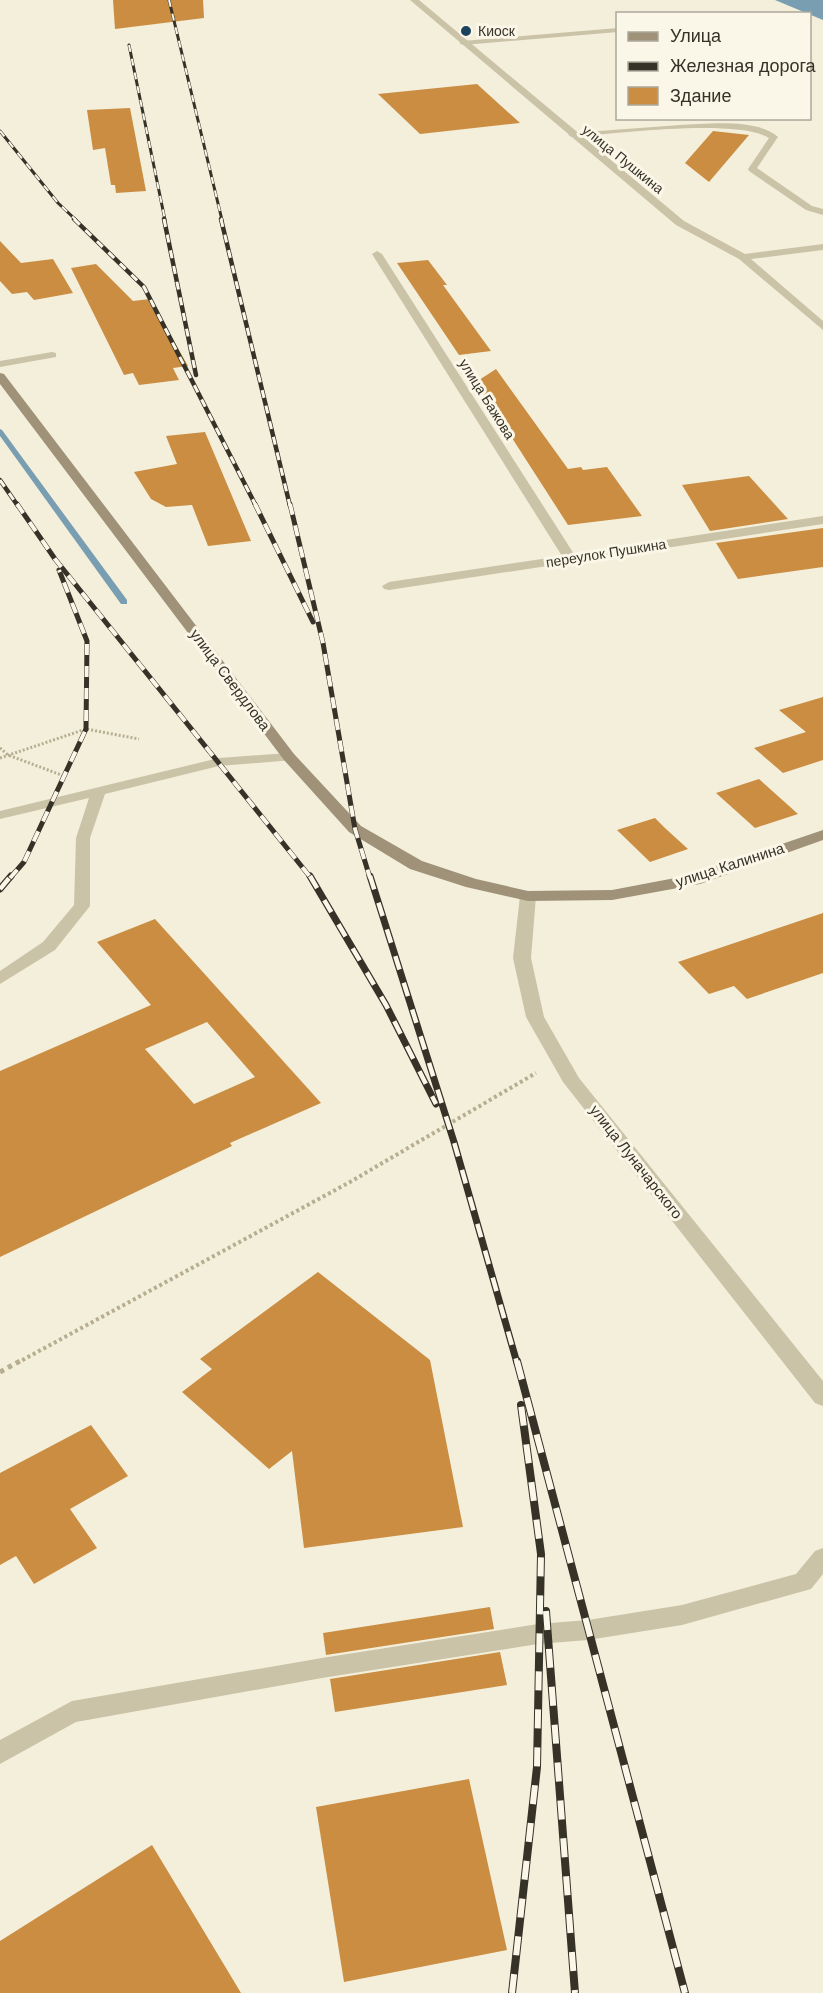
<svg xmlns="http://www.w3.org/2000/svg" width="823" height="1993" viewBox="0 0 823 1993" font-family="Helvetica,sans-serif">
	<style>
		.water { fill: #799db1 }
		.lines { fill: none; stroke-linecap: round; stroke-linejoin: round }
		.stream { fill: #799db1; fill-rule: evenodd }
		.building { fill: #ca8d42; fill-rule: evenodd }
		.path-far2 { stroke: #b7ad91; stroke-width: 3; stroke-dasharray: 2 2; stroke-linecap: butt }
		.path-far1 { stroke: #b7ad91; stroke-width: 4; stroke-dasharray: 3 3; stroke-linecap: butt }
		.path { stroke: #b7ad91; stroke-width: 5; stroke-dasharray: 4.5 4.5; stroke-linecap: butt }
		.lane { fill: #cbc3a7; fill-rule: evenodd }
		.street { fill: #cbc3a7; fill-rule: evenodd }
		.secondary { fill: #9f9278; fill-rule: evenodd }
		.rail-far4-casing { stroke: #373228; stroke-width: 3 }
		.rail-far3-casing { stroke: #373228; stroke-width: 4.5 }
		.rail-far2-casing { stroke: #373228; stroke-width: 5 }
		.rail-far1-casing { stroke: #373228; stroke-width: 7 }
		.rail-casing { stroke: #373228; stroke-width: 8 }
		.rail-far4 { stroke: #faf7e8; stroke-width: 2; stroke-dasharray: 7; stroke-linecap: butt }
		.rail-far3 { stroke: #faf7e8; stroke-width: 3; stroke-dasharray: 8; stroke-linecap: butt }
		.rail-far2 { stroke: #faf7e8; stroke-width: 4; stroke-dasharray: 11; stroke-linecap: butt }
		.rail-far1 { stroke: #faf7e8; stroke-width: 4.5; stroke-dasharray: 14; stroke-linecap: butt }
		.rail { stroke: #faf7e8; stroke-width: 6; stroke-dasharray: 19; stroke-linecap: butt }
		.poi-dot { fill: #1b435b; stroke: #faf7e8; stroke-width: 2 }
		.labels { text-anchor: middle; stroke-width: 6; stroke-linejoin: round; paint-order: stroke }
		.far-poi-label { font-size: 14px; fill: #373228; stroke: #faf7e8; text-anchor: start }
		.far-street-label { font-size: 14px; fill: #373228; stroke: #faf7e8 }
		.street-label { font-size: 15px; fill: #373228; stroke: #faf7e8 }
	</style>
	<rect width="100%" height="100%" fill="#f3efdb"/>
	<polygon class="water" points="775,0 823,0 823,20"/>
	<g class="lines">
		<polygon class="stream" points="0,429 2,430 127,600 127,604 121,604 0,436"/>
	</g>
	<g class="building">
		<polygon points="113,0 203,0 204,18 115,29"/>
		<polygon points="477,84 520,123 420,134 378,94"/>
		<polygon points="130,108 146,191 116,193 115,185 111,185 105,148 93,150 87,110"/>
		<polygon points="713,131 749,135 709,182 685,163"/>
		<polygon points="0,241 21,263 53,259 73,293 34,300 27,292 12,294 0,281"/>
		<polygon points="428,260 447,285 443,285 491,351 459,355 397,263"/>
		<polygon points="96,264 133,301 150,299 188,366 173,368 179,380 139,385 133,373 124,375 71,268"/>
		<polygon points="496,369 568,469 581,467 583,470 607,467 642,516 568,525 476,382"/>
		<polygon points="205,432 251,541 208,546 192,505 166,507 151,499 134,472 177,464 166,436"/>
		<polygon points="749,476 788,519 710,531 682,485"/>
		<polygon points="823,528 823,567 738,579 716,543"/>
		<polygon points="823,697 823,760 783,773 754,748 806,732 779,710"/>
		<polygon points="759,779 798,814 755,828 716,793"/>
		<polygon points="655,818 666,829 688,849 650,862 617,830"/>
		<polygon points="823,913 823,973 747,999 734,986 709,994 678,962"/>
		<path d="M155,919L321,1103L230,1143L232,1146L0,1257V1071L151,1005L97,942ZM207,1022L255,1077L194,1104L145,1049Z"/>
		<polygon points="318,1272 430,1360 463,1527 304,1548 292,1451 269,1469 182,1392 212,1369 200,1359"/>
		<polygon points="91,1425 128,1476 70,1509 97,1548 34,1584 16,1556 0,1565 0,1473"/>
		<polygon points="490,1607 494,1629 326,1655 323,1633"/>
		<polygon points="500,1652 507,1685 335,1712 330,1679"/>
		<polygon points="469,1779 507,1950 344,1982 316,1807"/>
		<polygon points="152,1845 241,1993 0,1993 0,1941"/>
	</g>
	<g class="lines">
		<g class="path-far2">
			<polyline points="0,748 8,755 64,776"/>
			<polyline points="0,758 86,729 139,739"/>
		</g>
		<polyline class="path-far1" points="17,1363 350,1182 536,1073"/>
		<polyline class="path" points="0,1372 20,1361"/>
		<g class="lane">
			<polygon points="618,28 618,32 463,45 459,43 463,41"/>
			<path d="M680,125C707,124 757,118 778,137L757,168L812,206L823,209V215L806,210L749,171L748,169L769,138C737,118 614,134 572,137L568,135L572,133Z"/>
			<polygon points="52,352 56,353 56,357 0,367 0,361"/>
			<polygon points="289,753 296,757 294,760 219,766 105,794 90,838 90,906 55,950 0,984 0,971 43,942 74,905 76,838 89,798 0,819 0,811 219,758"/>
			<polygon points="823,1548 823,1574 811,1589 682,1625 588,1640 538,1644 322,1678 76,1722 0,1764 0,1740 72,1701 322,1658 538,1624 588,1620 682,1605 796,1574 815,1551"/>
		</g>
		<g class="street">
			<polygon points="410,0 419,0 684,221 745,254 823,244 823,250 751,259 823,321 823,330 739,259 676,225"/>
			<polygon points="377,251 382,254 574,554 823,516 823,524 389,590 384,589 382,586 389,582 562,556 372,254"/>
			<polygon points="528,891 534,892 536,896 531,958 544,1017 579,1078 823,1381 823,1406 815,1403 563,1082 526,1017 513,958 520,896 522,892"/>
		</g>
		<polygon class="secondary" points="0,373 4,374 294,754 361,826 422,861 476,879 528,891 612,890 691,875 823,830 823,840 700,884 612,900 528,901 466,887 410,869 349,832 284,760 0,384"/>
		<g class="rail-far4-casing">
			<g id="rail-far4">
				<polyline points="169,0 222,220"/>
				<polyline points="129,45 165,220"/>
				<polyline points="0,131 58,203 76,220"/>
			</g>
		</g>
		<g class="rail-far3-casing">
			<g id="rail-far3">
				<polyline points="74,219 144,287 256,506"/>
				<polyline points="164,219 196,375"/>
				<polyline points="221,219 290,506"/>
				<polyline points="0,480 18,506"/>
			</g>
		</g>
		<g class="rail-far2-casing">
			<g id="rail-far2">
				<polyline points="17,504 55,559 311,878"/>
				<polyline points="255,504 313,622"/>
				<polyline points="290,504 323,643 355,829 370,878"/>
				<polyline points="10,878 24,862 86,729 87,641 59,570"/>
			</g>
		</g>
		<g class="rail-far1-casing">
			<g id="rail-far1">
				<polyline points="310,876 386,1005 436,1104"/>
				<polyline points="370,876 454,1142 517,1363"/>
				<polyline points="0,889 11,876"/>
			</g>
		</g>
		<g class="rail-casing">
			<g id="rail">
				<polyline points="517,1361 685,1993"/>
				<polyline points="546,1611 575,1993"/>
				<polyline points="512,1993 537,1767 541,1554 521,1405"/>
			</g>
		</g>
		<use href="#rail-far4" class="rail-far4"/>
		<use href="#rail-far3" class="rail-far3"/>
		<use href="#rail-far2" class="rail-far2"/>
		<use href="#rail-far1" class="rail-far1"/>
		<use href="#rail" class="rail"/>
	</g>
	<circle class="poi-dot" cx="466" cy="31" r="6"/>
	<g class="labels">
		<g class="far-poi-label">
			<text x="478" y="36">Киоск</text>
		</g>
		<g class="far-street-label">
			<text transform="translate(623 159) rotate(39)" y="5">улица Пушкина</text>
			<text transform="translate(487 399) rotate(58)" y="5">улица Бажова</text>
			<text transform="translate(606 553) rotate(-9)" y="5">переулок Пушкина</text>
		</g>
		<g class="street-label">
			<text transform="translate(230 680) rotate(53)" y="5">улица Свердлова</text>
			<text transform="translate(730 865) rotate(-18)" y="5">улица Калинина</text>
			<text transform="translate(636 1162) rotate(52)" y="5">улица Луначарского</text>
		</g>
	</g>
	<rect x="616" y="12" width="195" height="108" fill="#faf7e8" stroke="#aca89b" stroke-width="1.5"/>
	<rect x="628" y="32" width="30" height="9" fill="#9f9278" stroke="#aca89b" stroke-width="1.5"/>
	<text x="670" y="42" font-size="18" fill="#373228">Улица</text>
	<rect x="628" y="62" width="30" height="9" fill="#373228" stroke="#aca89b" stroke-width="1.5"/>
	<text x="670" y="72" font-size="18" fill="#373228">Железная дорога</text>
	<rect x="628" y="87" width="30" height="18" fill="#ca8d42" stroke="#aca89b" stroke-width="1.5"/>
	<text x="670" y="102" font-size="18" fill="#373228">Здание</text>
</svg>
